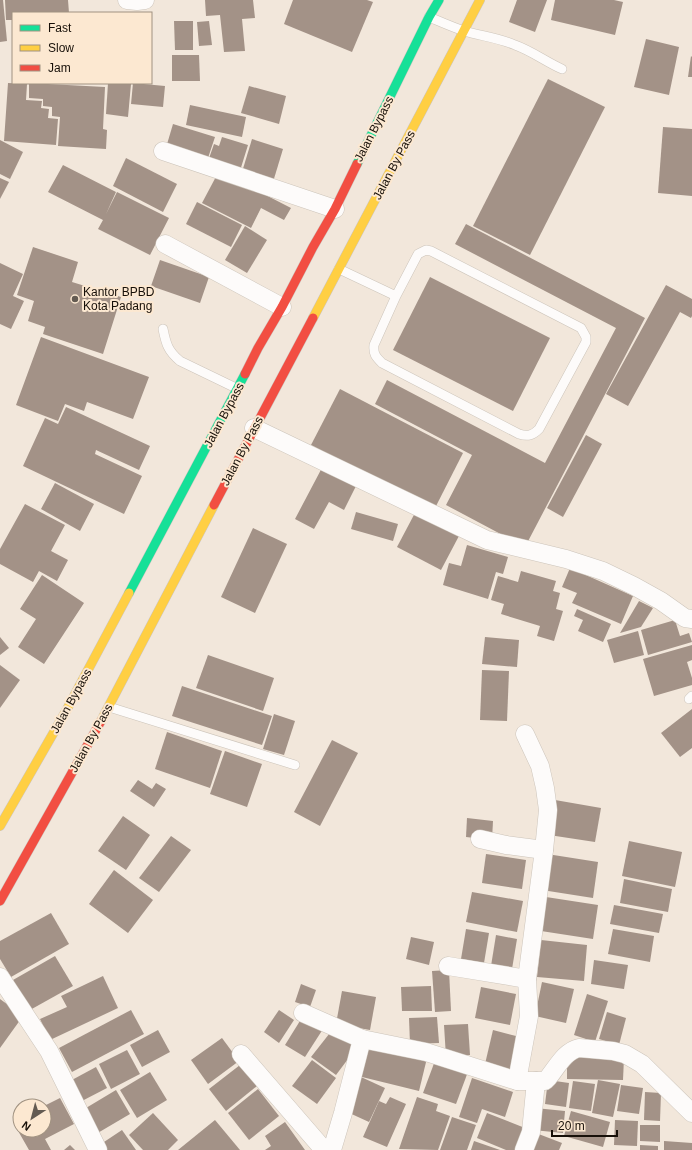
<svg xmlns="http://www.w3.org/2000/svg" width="692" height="1150" viewBox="0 0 692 1150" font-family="Helvetica,sans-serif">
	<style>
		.building { fill: #a39287 }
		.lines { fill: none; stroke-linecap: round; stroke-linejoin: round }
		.lane-casing { stroke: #ccc4ba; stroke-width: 10 }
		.street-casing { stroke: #ccc4ba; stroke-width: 19 }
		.fast-casing { stroke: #ccc6c1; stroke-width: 10 }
		.slow-casing { stroke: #ccc6c1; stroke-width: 10 }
		.jam-casing { stroke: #ccc6c1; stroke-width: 10 }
		.lane { stroke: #fdfbfa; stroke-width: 9 }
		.street { stroke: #fdfbfa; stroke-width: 18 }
		.fast { stroke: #16e098; stroke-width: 9 }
		.slow { stroke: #ffcf43; stroke-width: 9 }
		.jam { stroke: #f24e42; stroke-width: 9 }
		.poi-dot { fill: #645b52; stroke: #fce8d1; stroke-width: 1.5 }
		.labels { text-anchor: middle; stroke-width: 4; stroke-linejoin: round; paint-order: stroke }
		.street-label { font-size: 12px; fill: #171009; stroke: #fce8d1 }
		.poi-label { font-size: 12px; fill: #171009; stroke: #fce8d1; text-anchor: start }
	</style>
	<rect width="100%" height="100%" fill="#f2e7db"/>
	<g class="building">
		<polygon points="0,0 3,0 7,41 0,42"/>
		<polygon points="5,0 68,0 69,13 13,13 13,20 6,20"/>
		<polygon points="205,0 253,0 255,18 242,19 245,51 224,52 220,15 206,16"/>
		<polygon points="293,0 367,0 373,2 352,52 284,24"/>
		<polygon points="517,0 547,0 535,32 509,22"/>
		<polygon points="555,0 614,0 623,2 615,35 551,20"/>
		<polygon points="174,21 193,21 193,50 175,50"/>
		<polygon points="209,21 212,45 199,46 197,22"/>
		<polygon points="646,39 679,47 669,95 634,87"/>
		<polygon points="172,55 199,55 200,81 172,81"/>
		<polygon points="691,56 692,57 692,77 688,77"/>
		<polygon points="548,79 605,107 530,255 473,226"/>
		<polygon points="8,83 27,84 26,100 42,101 41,108 49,109 48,118 58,119 56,145 4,141"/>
		<polygon points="29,83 105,87 103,129 107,130 106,149 58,146 60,117 52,116 52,107 43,106 43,99 29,98"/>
		<polygon points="108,83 131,84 128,117 106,114"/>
		<polygon points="133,83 165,86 163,107 131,104"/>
		<polygon points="249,86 286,96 279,124 241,113"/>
		<polygon points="190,105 246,117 242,137 186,125"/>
		<polygon points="173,124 215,137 206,164 165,151"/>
		<polygon points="663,127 692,129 692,196 658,193"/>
		<polygon points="222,137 248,145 239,174 207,164 214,144 219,146"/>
		<polygon points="252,139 283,149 273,182 242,172"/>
		<polygon points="0,140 23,152 10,179 0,174"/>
		<polygon points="126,158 177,184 163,212 113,186"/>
		<polygon points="63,165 116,192 106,214 117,192 169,218 150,255 98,229 103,220 48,192"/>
		<polygon points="219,171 291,208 284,220 261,208 251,228 202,203"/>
		<polygon points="0,178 9,182 0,199"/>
		<polygon points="197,202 242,225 231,247 186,224"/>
		<polygon points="466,224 645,318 525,547 446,505 472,455 375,404 387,380 545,463 616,328 455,244"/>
		<polygon points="245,226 267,240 247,273 225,260"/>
		<polygon points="33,247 78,262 72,282 121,297 103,354 43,334 45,327 28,321 34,301 17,295"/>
		<polygon points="160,260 209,277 200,303 151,286"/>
		<polygon points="0,263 23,274 13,296 24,301 11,329 0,324"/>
		<polygon points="430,277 550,338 513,411 393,350"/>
		<polygon points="666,285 692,299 692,316 691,318 680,312 628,406 606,394"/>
		<polygon points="41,337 149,377 133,419 87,402 84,411 65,404 58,421 16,405"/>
		<polygon points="340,389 463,453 434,510 311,445"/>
		<polygon points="66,407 150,446 139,470 96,450 95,454 142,476 124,514 23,466 45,418 58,424"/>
		<polygon points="586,435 602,444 563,517 547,508"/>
		<polygon points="324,464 358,482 344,510 329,502 314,529 295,519"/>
		<polygon points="55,483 94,504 80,531 41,509"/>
		<polygon points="25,504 65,525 51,551 68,560 57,581 39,571 33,582 0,564 0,549"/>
		<polygon points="416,511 460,534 441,570 397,547"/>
		<polygon points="356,512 398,524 393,541 351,529"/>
		<polygon points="253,528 287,544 255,613 221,597"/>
		<polygon points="467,545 508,557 503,574 496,572 488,599 443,585 449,563 461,566"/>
		<polygon points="570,568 633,596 621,624 572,603 577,593 562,587"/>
		<polygon points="521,571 556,581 553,591 560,593 556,609 563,611 554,641 537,636 540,626 501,614 504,604 491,600 498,576 518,582"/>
		<polygon points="42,575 84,603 44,664 18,647 36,619 20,609"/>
		<polygon points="639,601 653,608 641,627 620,633"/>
		<polygon points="577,609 611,624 603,642 578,631 583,620 574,616"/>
		<polygon points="675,620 680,636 689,633 692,642 648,655 641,630"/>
		<polygon points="638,631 644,655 614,663 607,640"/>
		<polygon points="0,637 9,648 0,655"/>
		<polygon points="485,637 519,640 517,667 482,664"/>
		<polygon points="692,645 692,660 687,662 692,678 692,685 654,696 643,659"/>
		<polygon points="208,655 274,678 263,711 196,688"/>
		<polygon points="0,665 20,680 0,708"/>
		<polygon points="482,670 509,671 507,721 480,720"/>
		<polygon points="182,686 272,716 262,745 172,716"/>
		<polygon points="692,709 692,748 680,757 661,733"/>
		<polygon points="274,714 295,721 284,755 263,749"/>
		<polygon points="167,732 222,751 210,788 155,769"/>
		<polygon points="332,740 358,753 320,826 294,812"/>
		<polygon points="225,751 262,764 247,807 210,794"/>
		<polygon points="138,780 152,789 156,783 166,789 154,807 130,791"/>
		<polygon points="555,800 601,808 595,842 549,835"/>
		<polygon points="123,816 150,835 126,870 98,851"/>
		<polygon points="467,818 493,821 492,840 466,837"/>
		<polygon points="171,836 191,850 159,892 139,878"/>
		<polygon points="629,841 682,852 675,887 622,876"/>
		<polygon points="486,854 526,860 522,889 482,883"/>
		<polygon points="547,854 598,862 593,898 542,890"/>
		<polygon points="114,870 153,900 128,933 89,904"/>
		<polygon points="624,879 672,889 668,912 620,903"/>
		<polygon points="472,892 523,901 517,932 466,922"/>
		<polygon points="546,897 598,905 593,939 541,931"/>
		<polygon points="614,905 663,914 659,933 610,924"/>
		<polygon points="51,913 69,944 11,977 0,959 0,941"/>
		<polygon points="466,929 489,933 484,963 461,959"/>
		<polygon points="613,929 654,936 650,962 608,954"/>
		<polygon points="496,935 517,939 512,969 491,966"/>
		<polygon points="411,937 434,942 429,965 406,959"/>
		<polygon points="541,940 587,945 584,981 537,977"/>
		<polygon points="55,956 73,986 30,1010 13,980"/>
		<polygon points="594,960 628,965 624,989 591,984"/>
		<polygon points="449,970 451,1011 435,1012 432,971"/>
		<polygon points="103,976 118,1008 50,1040 40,1019 67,1007 61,996"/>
		<polygon points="542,982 574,989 566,1023 535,1016"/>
		<polygon points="301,984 316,990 310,1007 295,1002"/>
		<polygon points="431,986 432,1011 402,1011 401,987"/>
		<polygon points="481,987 516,994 510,1025 475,1018"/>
		<polygon points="342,991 376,997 370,1030 336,1024"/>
		<polygon points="587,994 608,1001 595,1042 574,1035"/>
		<polygon points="0,999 23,1016 0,1048"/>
		<polygon points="131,1010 144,1034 72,1072 59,1048"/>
		<polygon points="279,1010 294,1020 279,1043 264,1032"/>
		<polygon points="607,1012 626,1018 619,1045 599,1039"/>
		<polygon points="303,1016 323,1029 305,1057 285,1045"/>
		<polygon points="437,1017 439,1043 410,1044 409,1018"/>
		<polygon points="468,1024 470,1055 446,1057 444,1025"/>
		<polygon points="333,1029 357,1047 336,1075 311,1057"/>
		<polygon points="158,1030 170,1052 142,1067 130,1045"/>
		<polygon points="493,1030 520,1037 511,1071 485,1064"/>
		<polygon points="222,1038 239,1061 208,1084 191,1060"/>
		<polygon points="366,1043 427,1058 419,1091 358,1076"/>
		<polygon points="127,1050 140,1074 111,1089 99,1064"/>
		<polygon points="567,1057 624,1058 623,1080 567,1079"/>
		<polygon points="436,1058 469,1069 456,1104 423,1093"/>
		<polygon points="312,1060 336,1078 317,1104 292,1086"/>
		<polygon points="240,1065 257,1086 226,1111 209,1089"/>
		<polygon points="96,1067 107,1088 80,1102 70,1081"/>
		<polygon points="150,1072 167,1100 137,1118 120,1090"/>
		<polygon points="361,1077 385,1088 369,1122 345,1111"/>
		<polygon points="472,1078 513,1092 505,1117 482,1109 477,1123 459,1117"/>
		<polygon points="548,1080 569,1083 566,1107 545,1104"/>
		<polygon points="598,1080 620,1084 613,1117 592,1113"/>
		<polygon points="573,1081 595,1084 591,1111 569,1108"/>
		<polygon points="621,1085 643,1088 639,1114 617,1111"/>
		<polygon points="258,1089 279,1116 249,1140 228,1113"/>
		<polygon points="116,1090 130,1114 96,1134 81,1111"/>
		<polygon points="645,1092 661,1093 660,1121 644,1120"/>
		<polygon points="390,1097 406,1104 387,1147 363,1137 379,1101 386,1104"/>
		<polygon points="417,1097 438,1104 436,1111 450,1116 438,1150 399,1149"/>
		<polygon points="60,1098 74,1124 45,1139 51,1150 29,1150 13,1122 20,1119 20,1130 44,1130 44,1106"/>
		<polygon points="535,1108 565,1111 563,1133 533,1130"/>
		<polygon points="571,1111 610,1122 603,1147 564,1136"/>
		<polygon points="153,1113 178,1140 168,1150 143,1150 129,1135"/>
		<polygon points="487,1113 530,1130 522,1150 506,1150 477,1138"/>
		<polygon points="452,1117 476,1125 467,1150 440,1150"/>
		<polygon points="215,1120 240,1150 178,1150"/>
		<polygon points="615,1120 638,1121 637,1146 614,1145"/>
		<polygon points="285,1122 305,1150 265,1150 271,1146 265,1136"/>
		<polygon points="640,1125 660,1125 660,1142 640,1141"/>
		<polygon points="122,1130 136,1150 104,1150 101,1144"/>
		<polygon points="536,1133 562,1143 559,1150 529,1150"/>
		<polygon points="474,1141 500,1150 471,1150"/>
		<polygon points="664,1141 692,1143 692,1150 664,1150"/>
		<polygon points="70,1145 75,1150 64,1150"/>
		<polygon points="640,1145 658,1146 658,1150 640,1150"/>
	</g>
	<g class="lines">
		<g class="lane-casing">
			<g id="lane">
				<path d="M429,17C441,22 452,27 464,31C481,36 499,38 515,45C532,51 546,62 562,69"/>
				<path d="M339,269L396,296L418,254L426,250L431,251L581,328L586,337V342L539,429C533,435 528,437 519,434L382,363C376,357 373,354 374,345L396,296"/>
				<path d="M163,329C166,344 168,351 180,361L238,389"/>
				<polyline points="689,699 692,696"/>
				<polyline points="109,707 295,765"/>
			</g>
		</g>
		<g class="street-casing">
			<g id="street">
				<polyline points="127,0 137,1 145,0"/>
				<polyline points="163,151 335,209"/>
				<polyline points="165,244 282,307"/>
				<polyline points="254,428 487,540 566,559 603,571 634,586 661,601 685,618 692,619"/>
				<polyline points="480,839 506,845 544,850"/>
				<polyline points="448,966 527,979"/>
				<polyline points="0,977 49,1051 98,1150"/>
				<polyline points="303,1013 362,1039"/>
				<polyline points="241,1054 324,1150"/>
				<polyline points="517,1081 529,1016 527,979 544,850 548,810 545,788 540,766 525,734"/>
				<path d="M332,1150L343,1113L362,1039L426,1052L517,1081H545L548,1078C557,1067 565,1051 579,1048L613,1051L625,1054L642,1064L692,1113"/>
				<polyline points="524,1150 531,1132 536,1081"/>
			</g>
		</g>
		<g class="fast-casing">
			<g id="fast">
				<polyline points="357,164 429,17 439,0"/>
				<polyline points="129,593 245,374"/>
			</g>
		</g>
		<g class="slow-casing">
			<g id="slow">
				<polyline points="313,318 480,0"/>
				<polyline points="101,721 214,505"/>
				<polyline points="0,826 66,711 129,593"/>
			</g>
		</g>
		<g class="jam-casing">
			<g id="jam">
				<polyline points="245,374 258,348 282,307 313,247 335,209 357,164"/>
				<polyline points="214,505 313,318"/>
				<polyline points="0,901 101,721"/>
			</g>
		</g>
		<use href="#lane" class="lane"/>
		<use href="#street" class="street"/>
		<use href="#fast" class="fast"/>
		<use href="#slow" class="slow"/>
		<use href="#jam" class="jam"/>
	</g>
	<circle class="poi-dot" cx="75" cy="299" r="4"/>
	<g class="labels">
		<g class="street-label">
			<text transform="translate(374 129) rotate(-63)" y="4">Jalan Bypass</text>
			<text transform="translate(394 165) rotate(-62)" y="4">Jalan By Pass</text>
			<text transform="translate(224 415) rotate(-62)" y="4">Jalan Bypass</text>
			<text transform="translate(242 451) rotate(-62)" y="4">Jalan By Pass</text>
			<text transform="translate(71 701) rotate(-61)" y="4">Jalan Bypass</text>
			<text transform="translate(91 738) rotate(-61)" y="4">Jalan By Pass</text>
		</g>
		<g class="poi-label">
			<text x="83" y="296">Kantor BPBD<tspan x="83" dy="14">Kota Padang</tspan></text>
		</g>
	</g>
	<rect x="12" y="12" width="140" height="72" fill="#fce8d1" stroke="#a09281"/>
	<rect x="20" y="25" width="20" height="6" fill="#16e098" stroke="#a09281"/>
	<text x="48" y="32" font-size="12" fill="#171009">Fast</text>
	<rect x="20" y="45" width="20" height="6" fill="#ffcf43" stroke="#a09281"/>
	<text x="48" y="52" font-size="12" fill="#171009">Slow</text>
	<rect x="20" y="65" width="20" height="6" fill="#f24e42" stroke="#a09281"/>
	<text x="48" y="72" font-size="12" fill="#171009">Jam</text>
	<g transform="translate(32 1118) rotate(216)"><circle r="19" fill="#fce8d1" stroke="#a09281"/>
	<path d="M0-3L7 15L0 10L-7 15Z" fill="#645b52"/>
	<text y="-6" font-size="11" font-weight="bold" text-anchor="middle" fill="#171009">N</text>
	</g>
	<path d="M552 1130v6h65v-6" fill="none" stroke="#171009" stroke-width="2"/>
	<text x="558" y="1130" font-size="12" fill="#171009" stroke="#fce8d1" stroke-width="3" paint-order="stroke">20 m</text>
</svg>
